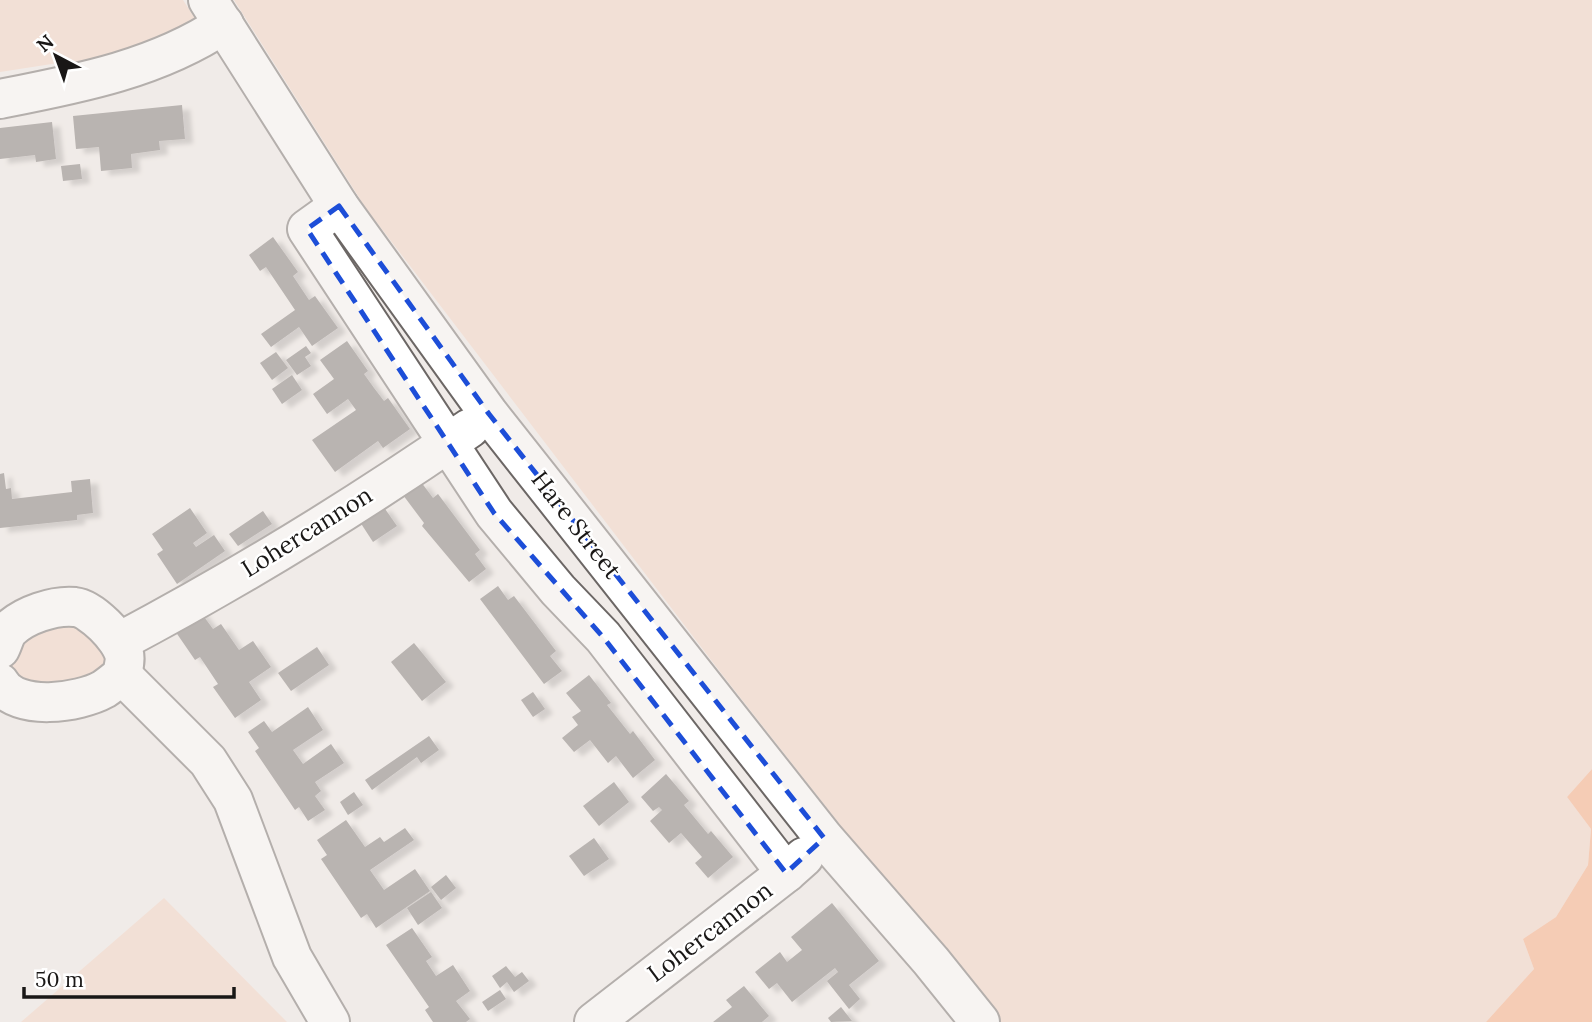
<svg xmlns="http://www.w3.org/2000/svg" width="1592" height="1022" viewBox="0 0 1592 1022" font-family="Lora,serif">
	<style>
		.green { fill: #f4d2c1 }
		.water { fill: #fba678 }
		.building { fill: #76716f; filter: url(#shadow) }
		.lines { fill: none; stroke-linecap: round; stroke-linejoin: round }
		.minor-casing { stroke: #6c6765; stroke-width: 42 }
		.minor { stroke: #fff; stroke-width: 38 }
		.marked { fill: none; stroke: #1d4ed8; stroke-width: 5; stroke-dasharray: 14 9; stroke-linejoin: round }
		.labels { text-anchor: middle; stroke-width: 5; stroke-linejoin: round; paint-order: stroke }
		.street-label { font-size: 24px; fill: #191716; stroke: #fff }
	</style>
	<defs>
		<filter id="shadow"><feDropShadow dx="8" dy="4.5" stdDeviation="2" flood-color="#0004"/></filter>
	</defs>
	<rect width="100%" height="100%" fill="#f0ebe8"/>
	<g class="green">
		<polygon points="0,0 183,0 198,23 74,69 71,61 0,72"/>
		<polygon points="234,0 1592,0 1592,769 1567,797 1591,829 1588,865 1556,917 1523,939 1534,969 1486,1022 995,1022 721,673 365,207"/>
		<path d="M63,621L87,627L108,659C89,682 49,692 22,680C15,677 9,667 3,661L15,639Z"/>
		<polygon points="164,898 287,1022 21,1022"/>
	</g>
	<polygon class="water" points="1592,769 1592,1022 1486,1022 1534,969 1523,939 1556,917 1588,865 1591,829 1567,797"/>
	<g class="building">
		<polygon points="182,105 185,139 159,141 160,150 131,154 132,168 101,171 99,147 76,149 73,116"/>
		<polygon points="52,122 56,159 36,162 35,155 0,159 0,128"/>
		<polygon points="80,164 82,179 63,181 61,166"/>
		<polygon points="273,237 298,272 293,276 309,300 315,296 338,328 312,346 299,327 271,347 261,334 295,310 266,267 260,271 249,255"/>
		<polygon points="347,341 368,371 364,374 374,388 384,401 388,398 410,429 383,448 378,441 335,472 312,440 356,410 348,399 327,414 313,394 334,379 320,360"/>
		<polygon points="306,346 311,353 305,357 311,366 297,375 286,360"/>
		<polygon points="276,352 288,368 272,380 260,363"/>
		<polygon points="292,375 302,390 282,404 272,389"/>
		<polygon points="4,473 6,489 11,488 12,499 72,492 71,481 90,479 93,513 77,515 77,520 0,528 0,474"/>
		<polygon points="421,482 433,498 438,494 480,550 475,554 486,569 469,582 422,526 424,523 403,495"/>
		<polygon points="383,506 397,526 373,542 360,522"/>
		<polygon points="190,508 207,533 193,543 196,547 214,535 225,551 177,584 157,554 163,550 152,534"/>
		<polygon points="263,511 272,524 238,546 229,534"/>
		<polygon points="498,586 508,600 514,596 556,651 550,656 562,671 544,684 480,599"/>
		<polygon points="199,610 213,629 221,624 239,650 253,641 271,667 249,682 261,700 235,718 213,687 218,684 200,657 195,660 173,628"/>
		<polygon points="414,643 446,682 422,701 391,662"/>
		<polygon points="317,647 329,665 291,691 278,673"/>
		<polygon points="589,675 611,703 607,705 630,734 633,731 655,760 633,778 616,756 608,763 590,740 574,752 562,738 578,725 572,717 581,711 566,693"/>
		<polygon points="533,692 545,709 533,717 521,700"/>
		<polygon points="308,707 323,730 293,750 303,764 331,744 344,763 315,782 321,791 315,796 325,810 308,821 299,807 295,810 255,751 259,748 248,732 264,721 272,732"/>
		<polygon points="429,736 439,750 421,763 417,757 372,790 365,780"/>
		<polygon points="666,774 689,801 684,805 708,834 711,831 733,857 708,878 695,863 702,857 681,833 669,843 650,821 662,810 659,807 653,811 641,797"/>
		<polygon points="614,782 629,802 599,826 583,806"/>
		<polygon points="354,792 363,805 348,815 340,802"/>
		<polygon points="346,820 365,847 380,837 384,842 405,828 414,840 370,870 384,890 415,869 430,891 376,928 367,914 361,918 321,859 327,855 317,840"/>
		<polygon points="594,838 609,859 584,876 569,856"/>
		<polygon points="446,875 456,888 441,900 431,887"/>
		<polygon points="431,892 442,908 418,925 407,908"/>
		<polygon points="832,903 879,961 849,985 860,999 849,1009 827,981 838,972 835,968 792,1002 777,983 769,989 755,972 780,952 787,962 802,950 791,937"/>
		<polygon points="412,928 432,957 426,961 436,976 453,965 470,991 456,1001 470,1019 466,1022 433,1022 425,1010 429,1007 386,945"/>
		<polygon points="506,966 515,977 522,972 529,981 514,992 507,982 500,988 492,976"/>
		<polygon points="744,986 769,1016 762,1022 713,1022 732,1007 726,1000"/>
		<polygon points="500,990 506,999 488,1011 482,1002"/>
		<polygon points="841,1007 852,1021 831,1022 828,1018"/>
	</g>
	<g class="lines">
		<g class="minor-casing">
			<g id="minor">
				<polyline points="208,0 339,206 489,414 824,838 931,961 980,1022"/>
				<path d="M0,99C77,84 157,69 224,24"/>
				<polyline points="339,206 307,229 494,513 558,590 603,637 786,873"/>
				<path d="M119,642C240,578 357,506 470,428"/>
				<path d="M0,649C3,644 5,634 9,630C24,615 54,605 75,607C92,609 120,638 124,654C126,660 123,669 122,675C116,680 110,685 104,689C79,703 17,712 0,683"/>
				<polyline points="122,675 208,761 233,800 292,957 330,1022"/>
				<polyline points="594,1022 786,873 804,857"/>
			</g>
		</g>
		<use href="#minor" class="minor"/>
	</g>
	<path d="M0 0H1592V1022H0ZM339,206L489,414L824,838L786,873L603,637L494,513L307,229Z" fill="#f0ebe8" fill-opacity=".55" fill-rule="evenodd"/>
	<path class="marked" d="M339,206L489,414L824,838L786,873L603,637L494,513L307,229Z"/>
	<g class="labels">
		<g class="street-label">
			<text transform="translate(576 525) rotate(52)" y="8">Hare Street</text>
			<text transform="translate(307 532) rotate(-32)" y="8">Lohercannon</text>
			<text transform="translate(710 932) rotate(-37)" y="8">Lohercannon</text>
		</g>
	</g>
	<g transform="translate(56 56) rotate(319)" stroke="#ffffff" stroke-width="5" paint-order="stroke">
	<path d="M0-5L12 26L0 18L-12 26Z" fill="#191716"/>
	<text y="-10" font-size="19" font-weight="bold" text-anchor="middle" fill="#191716">N</text>
	</g>
	<path d="M24 987v10h210v-10" fill="none" stroke="#191716" stroke-width="3.5"/>
	<text x="35" y="987" font-size="21" fill="#191716" stroke="#ffffff" stroke-width="5" paint-order="stroke">50 m</text>
</svg>
